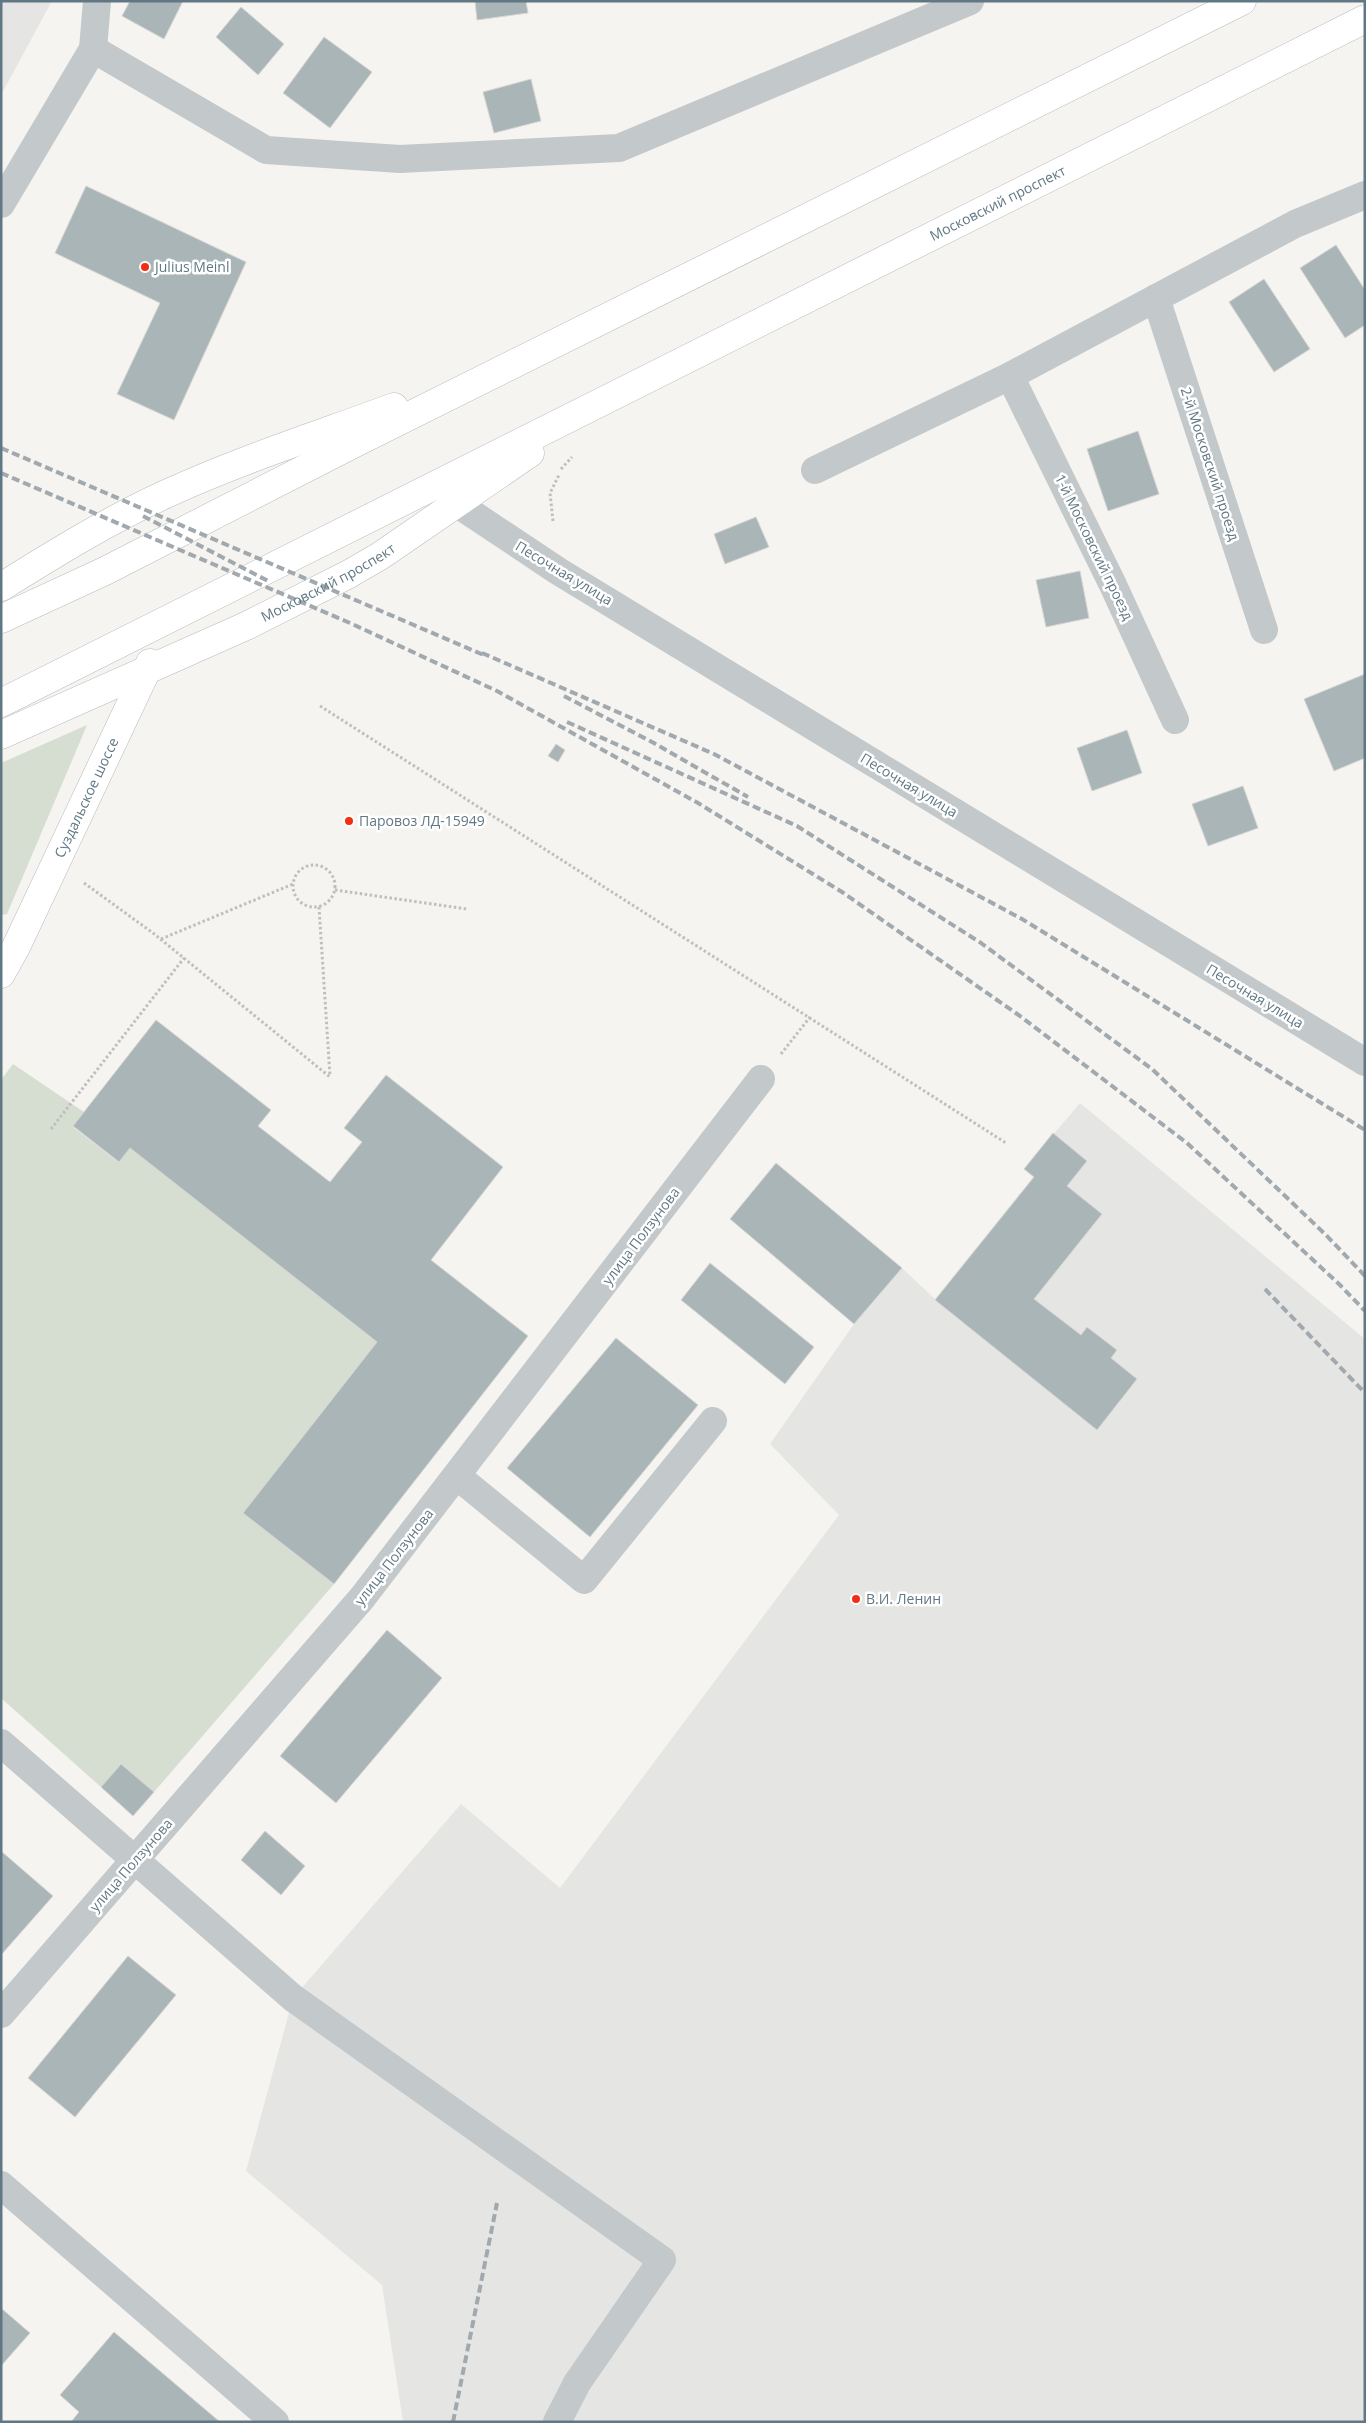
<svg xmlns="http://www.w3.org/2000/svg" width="1366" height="2423" viewBox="0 0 1366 2423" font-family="'Open Sans',sans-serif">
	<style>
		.built { fill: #e5e6e4 }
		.green { fill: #d6ddd1 }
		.building { fill: #aab5b8; stroke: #d6d5d3 }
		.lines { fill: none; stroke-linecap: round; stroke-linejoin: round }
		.major-casing { stroke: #b6bbbe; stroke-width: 29 }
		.path { stroke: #bdbfc1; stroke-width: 3; stroke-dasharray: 2.5 2.5; stroke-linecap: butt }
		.minor { stroke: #c3c8ca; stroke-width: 28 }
		.major { stroke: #fff; stroke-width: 28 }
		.rail { stroke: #a1a9ae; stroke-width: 4; stroke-dasharray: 8 4; stroke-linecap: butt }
		.poi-dot { fill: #f32d12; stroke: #fff; stroke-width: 2 }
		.labels { text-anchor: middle; stroke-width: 5; stroke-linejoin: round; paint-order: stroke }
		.street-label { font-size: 14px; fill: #617884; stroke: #fff }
		.poi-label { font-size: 14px; fill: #617884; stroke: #fff; text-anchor: start }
	</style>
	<rect width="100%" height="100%" fill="#f5f4f0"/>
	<g class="built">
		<polygon points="1,1 52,1 1,95"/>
		<polygon points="1080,1103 1365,1339 1365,2422 403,2422 382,2285 246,2171 293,1998 461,1804 560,1888 839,1515 770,1444 854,1324 902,1268 935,1299 1033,1177 1024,1169"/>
	</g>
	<g class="green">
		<polygon points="87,725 7,914 1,915 1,763"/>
		<polygon points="13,1064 84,1112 73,1127 118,1162 130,1148 377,1342 243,1513 334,1584 154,1792 121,1764 101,1787 1,1698 1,1080"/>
	</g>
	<g class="building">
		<polygon points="130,1 183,1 164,39 122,16"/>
		<polygon points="475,1 526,1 528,13 477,20"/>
		<polygon points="241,7 284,44 258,75 216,37"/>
		<polygon points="324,37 372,72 330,128 283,93"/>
		<polygon points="531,79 541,121 494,133 483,92"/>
		<polygon points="86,186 246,262 174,420 117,394 160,303 55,253"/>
		<polygon points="1336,245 1365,290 1365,325 1345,338 1300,268"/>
		<polygon points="1264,279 1310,349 1274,372 1229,302"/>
		<polygon points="1138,431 1159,494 1108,511 1087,449"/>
		<polygon points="756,517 769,547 725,564 714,534"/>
		<polygon points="1080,571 1089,618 1046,627 1036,580"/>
		<polygon points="1365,674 1365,758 1334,771 1304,699"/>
		<polygon points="1127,730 1142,773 1092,791 1077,748"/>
		<polygon points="556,744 565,750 558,762 548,756"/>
		<polygon points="1243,786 1258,828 1208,846 1192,804"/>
		<polygon points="156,1020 271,1110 258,1126 330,1182 362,1142 344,1128 386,1075 503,1167 431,1260 528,1336 334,1584 243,1513 377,1342 130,1148 119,1162 73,1126"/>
		<polygon points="1053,1133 1087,1161 1067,1186 1102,1214 1034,1299 1081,1335 1087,1327 1117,1350 1111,1358 1137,1379 1097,1430 935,1300 1034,1177 1024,1169"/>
		<polygon points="776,1163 902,1268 854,1324 730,1219"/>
		<polygon points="710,1263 814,1347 785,1384 681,1300"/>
		<polygon points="616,1338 698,1405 590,1537 507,1468"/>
		<polygon points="387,1630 442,1678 336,1803 280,1756"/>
		<polygon points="121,1764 154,1792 133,1816 101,1787"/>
		<polygon points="265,1831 305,1866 281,1895 241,1860"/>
		<polygon points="1,1851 53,1896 1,1955"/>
		<polygon points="128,1956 176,1995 75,2117 28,2078"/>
		<polygon points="1,2308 30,2333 1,2366"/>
		<polygon points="114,2332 220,2422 71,2422 79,2412 60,2395"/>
	</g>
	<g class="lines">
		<g class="major-casing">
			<g id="major">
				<path d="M1,587C54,554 109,520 166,494C240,460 318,435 394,407"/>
				<polyline points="1,619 105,571 355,443 1242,1"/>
				<path id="s1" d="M1,703L1365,19"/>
				<path id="s2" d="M1,735L246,626L349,574L380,556L530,453"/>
				<path id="s3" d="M1,974L16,947L150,663"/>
			</g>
		</g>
		<g class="path">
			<polyline points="561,469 572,457"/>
			<polyline points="553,521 550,493 559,475"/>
			<polyline points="320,706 1006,1143"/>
			<circle cx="314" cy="886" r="21"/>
			<polyline points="84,883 153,933 330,1077"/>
			<polyline points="335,890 467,909"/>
			<polyline points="319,907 330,1076"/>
			<polyline points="161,939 293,884"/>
			<polyline points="781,1054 810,1017"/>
			<polyline points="51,1129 184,958"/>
		</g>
		<g class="minor">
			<polyline points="93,49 266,150 400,159 619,148 970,1"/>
			<polyline points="1,204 93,49 97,1"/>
			<polyline points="1156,298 1264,630"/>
			<polyline points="1010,376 1113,585 1175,720"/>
			<polyline points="815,470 1010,376 1295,224 1365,195"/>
			<polyline points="456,503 558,571 1365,1062"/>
			<polyline points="457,1476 584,1580 713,1421"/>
			<polyline points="1,1743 293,1998 662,2260 577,2383 557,2422"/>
			<polyline points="1,2014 362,1598 761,1079"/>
			<polyline points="1,2185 275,2422"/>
		</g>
		<use href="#major" class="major"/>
		<g class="rail">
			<polyline points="1,448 486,656"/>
			<polyline points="1,473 350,623 497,691 698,803 842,892 1020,1016 1187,1143 1340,1285 1365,1311"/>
			<polyline points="143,516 270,582"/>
			<polyline points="482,653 714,754 1022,919 1365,1130"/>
			<polyline points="564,696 652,742 748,797"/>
			<polyline points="567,722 797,826 981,943 1152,1069 1326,1235 1365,1276"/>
			<polyline points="1265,1289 1365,1393"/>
			<polyline points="453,2422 497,2203"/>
		</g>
	</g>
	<g class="poi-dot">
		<circle cx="145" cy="267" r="5"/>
		<circle cx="349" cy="821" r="5"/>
		<circle cx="856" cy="1599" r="5"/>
	</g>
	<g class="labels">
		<g class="street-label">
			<text dy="5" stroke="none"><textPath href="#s1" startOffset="1115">Московский проспект</textPath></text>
			<text transform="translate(1210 464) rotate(72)" y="5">2-й Московский проезд</text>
			<text transform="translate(1094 547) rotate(64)" y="5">1-й Московский проезд</text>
			<text transform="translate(564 573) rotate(31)" y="5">Песочная улица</text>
			<text dy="5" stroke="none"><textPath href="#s2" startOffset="361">Московский проспект</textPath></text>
			<text transform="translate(909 785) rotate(31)" y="5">Песочная улица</text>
			<text dy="5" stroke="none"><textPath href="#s3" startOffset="196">Суздальское шоссе</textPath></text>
			<text transform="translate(1255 996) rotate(31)" y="5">Песочная улица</text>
			<text transform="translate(641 1236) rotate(-53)" y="5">улица Ползунова</text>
			<text transform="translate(394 1557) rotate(-52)" y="5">улица Ползунова</text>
			<text transform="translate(131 1865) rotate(-49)" y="5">улица Ползунова</text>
		</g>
		<g class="poi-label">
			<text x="155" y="272">Julius Meinl</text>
			<text x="359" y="826">Паровоз ЛД-15949</text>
			<text x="866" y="1604">В.И. Ленин</text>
		</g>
	</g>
	<rect width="1366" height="2423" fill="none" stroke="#617884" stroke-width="5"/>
</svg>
